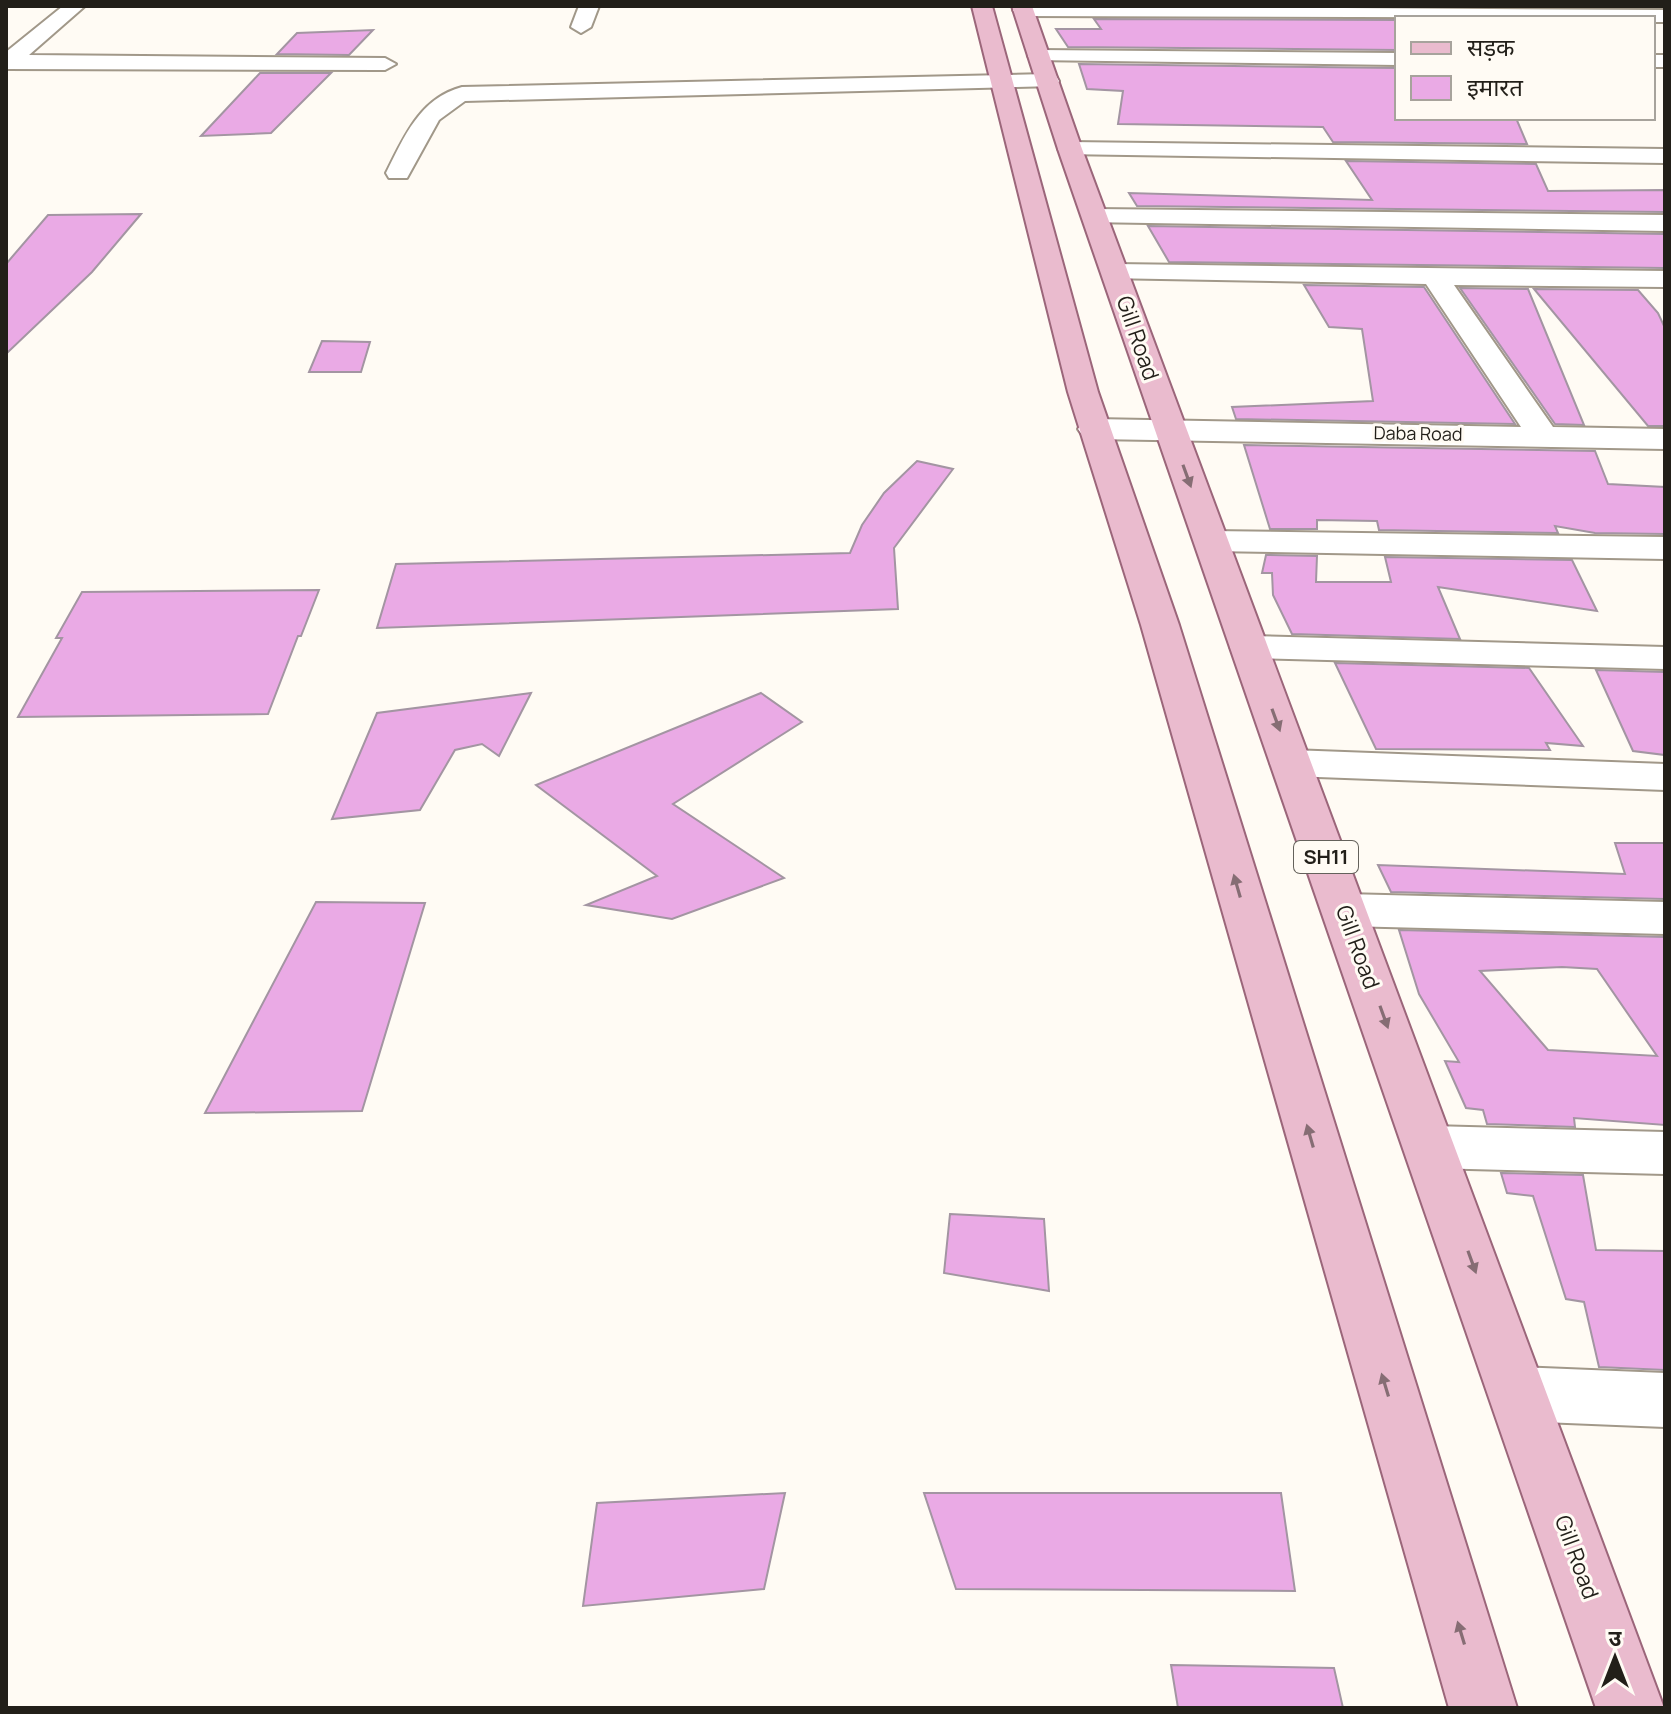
<svg xmlns="http://www.w3.org/2000/svg" width="1671" height="1714" viewBox="0 0 1671 1714" font-family="Manrope,'Noto Sans Devanagari',sans-serif">
	<style>
		.building { fill: #eaaae5; stroke: #a395a2; stroke-width: 2; fill-rule: evenodd }
		.lines { fill: none; stroke-linecap: round; stroke-linejoin: round }
		.minor-casing { stroke: #a19889; stroke-width: 4 }
		.major-casing { stroke: #9b667a; stroke-width: 4 }
		.minor { fill: #fff; fill-rule: evenodd }
		.major { fill: #eabbce; fill-rule: evenodd }
		.oneway { fill: #866d74 }
		.labels { text-anchor: middle; stroke-width: 6; stroke-linejoin: round; paint-order: stroke }
		.far-street-label { font-size: 18px; fill: #221f19; stroke: #fffbf4 }
		.shield { fill: #fffbf4; stroke: #64615b; stroke-width: 2 }
		.shield-label { font-size: 20px; font-weight: bold; fill: #221f19 }
		.street-label { font-size: 22px; fill: #221f19; stroke: #fffbf4 }
	</style>
	<rect width="100%" height="100%" fill="#fffbf4"/>
	<g class="building">
		<polygon points="1094,19 1397,20 1397,50 1068,47 1056,29 1101,29"/>
		<polygon points="373,30 349,55 277,54 297,33"/>
		<polygon points="1079,64 1397,68 1397,118 1516,118 1527,144 1333,142 1323,127 1118,124 1123,91 1087,89"/>
		<polygon points="260,73 331,73 271,133 201,136"/>
		<polygon points="1346,161 1536,164 1548,191 1665,190 1665,212 1137,206 1129,193 1372,200"/>
		<polygon points="141,214 92,272 6,354 6,264 48,215"/>
		<polygon points="1148,226 1665,234 1665,268 1169,262"/>
		<polygon points="1304,285 1424,287 1515,424 1236,419 1232,407 1373,401 1362,329 1329,327"/>
		<polygon points="1460,288 1528,289 1584,425 1555,424"/>
		<polygon points="1534,289 1638,290 1658,313 1665,328 1665,426 1648,426"/>
		<polygon points="322,341 370,342 361,372 309,372"/>
		<polygon points="1244,445 1595,451 1608,484 1665,487 1665,534 1595,533 1555,526 1558,533 1379,530 1377,521 1317,520 1317,529 1270,529"/>
		<polygon points="917,461 953,469 894,548 898,609 377,628 396,564 850,553 862,525 884,493"/>
		<polygon points="1266,555 1317,556 1316,582 1391,582 1385,557 1572,560 1597,611 1438,587 1460,639 1292,634 1273,595 1272,573 1262,573"/>
		<polygon points="319,590 301,636 298,636 268,714 18,717 62,638 56,638 82,592"/>
		<polygon points="1335,663 1529,668 1583,746 1546,743 1550,750 1376,749"/>
		<polygon points="1596,670 1665,672 1665,755 1633,751"/>
		<polygon points="531,693 499,756 482,744 455,750 420,810 332,819 377,713"/>
		<polygon points="761,693 802,722 673,804 784,878 672,919 586,905 657,876 536,785"/>
		<polygon points="1615,843 1665,843 1665,899 1391,892 1378,865 1625,874"/>
		<polygon points="316,902 425,903 362,1111 205,1113"/>
		<path d="M1399,930L1665,937V1125L1574,1118L1575,1127L1487,1124L1483,1110L1466,1108L1445,1061L1459,1062L1419,994ZM1562,967L1597,969L1657,1056L1548,1050L1480,971Z"/>
		<polygon points="1501,1173 1583,1175 1596,1250 1665,1251 1665,1370 1599,1367 1584,1302 1566,1299 1533,1196 1507,1193"/>
		<polygon points="950,1214 1044,1219 1049,1291 944,1273"/>
		<polygon points="785,1493 764,1589 583,1606 597,1503"/>
		<polygon points="924,1493 1281,1493 1295,1591 956,1589"/>
		<polygon points="1171,1665 1334,1668 1343,1708 1178,1708"/>
	</g>
	<g class="lines">
		<g class="minor-casing">
			<g id="minor">
				<polygon points="63,6 85,6 29,55 385,58 396,64 385,70 6,69 6,52"/>
				<polygon points="579,6 599,6 591,27 581,33 571,27"/>
				<polygon points="1016,6 1665,10 1665,22 1653,22 1653,18 1023,16 1016,14 1013,10"/>
				<polygon points="1039,50 1397,53 1397,65 1032,60 1028,56"/>
				<rect x="1653" y="55" width="12" height="12"/>
				<path d="M1048,74L1056,76L1059,81L1056,86L465,101L439,120L407,178H389L386,173C404,137 420,98 462,87Z"/>
				<polygon points="1070,142 1665,149 1665,163 1062,154 1058,149 1062,144"/>
				<polygon points="1095,209 1665,215 1665,231 1086,222 1082,217 1086,212"/>
				<polygon points="1115,264 1665,271 1665,287 1454,285 1553,427 1665,429 1665,449 1094,439 1083,436 1078,429 1083,422 1094,419 1521,427 1426,284 1105,278 1101,272 1105,266"/>
				<polygon points="1211,531 1665,537 1665,559 1211,551 1199,548 1194,541 1199,534"/>
				<polygon points="1249,636 1665,647 1665,669 1249,658 1236,655 1230,647 1236,639"/>
				<polygon points="1291,750 1665,764 1665,790 1291,776 1276,772 1270,763 1276,754"/>
				<polygon points="1345,894 1665,902 1665,934 1345,926 1329,921 1322,910 1329,899"/>
				<polygon points="1431,1126 1665,1132 1665,1174 1431,1168 1413,1162 1405,1147 1413,1132"/>
				<polygon points="1519,1367 1665,1373 1665,1427 1519,1421 1498,1413 1489,1394 1498,1375"/>
			</g>
		</g>
		<g class="major-casing">
			<g id="major">
				<polygon points="972,6 992,6 1098,392 1179,625 1517,1708 1449,1708 1141,625 1068,392"/>
				<polygon points="1012,6 1032,6 1082,149 1664,1708 1596,1708 1058,149"/>
			</g>
		</g>
		<use href="#minor" class="minor"/>
		<use href="#major" class="major"/>
	</g>
	<defs><path id="oneway-solid" d="M-6-.8H1V-3.2L6.5 0L1 3.2V.8H-6Z" transform="scale(2)"/></defs>
	<g class="oneway">
		<use href="#oneway-solid" transform="translate(1187 476) rotate(70)"/>
		<use href="#oneway-solid" transform="translate(1276 720) rotate(70)"/>
		<use href="#oneway-solid" transform="translate(1237 886) rotate(-106)"/>
		<use href="#oneway-solid" transform="translate(1384 1017) rotate(70)"/>
		<use href="#oneway-solid" transform="translate(1310 1136) rotate(-106)"/>
		<use href="#oneway-solid" transform="translate(1472 1262) rotate(70)"/>
		<use href="#oneway-solid" transform="translate(1385 1385) rotate(-107)"/>
		<use href="#oneway-solid" transform="translate(1461 1633) rotate(-107)"/>
	</g>
	<g class="labels">
		<g class="far-street-label">
			<text transform="translate(1418 434) rotate(1)" y="6">Daba Road</text>
		</g>
		<rect class="shield" x="1294" y="841" width="64" height="32" rx="6"/>
		<g class="shield-label">
			<text x="1326" y="864">SH11</text>
		</g>
		<g class="street-label">
			<text transform="translate(1138 338) rotate(71)" y="8">Gill Road</text>
			<text transform="translate(1358 947) rotate(70)" y="8">Gill Road</text>
			<text transform="translate(1577 1557) rotate(70)" y="8">Gill Road</text>
		</g>
	</g>
	<rect width="1671" height="1714" fill="none" stroke="#221f19" stroke-width="16"/>
	<rect x="1395" y="16" width="260" height="104" fill="#fffbf4" stroke="#a7a39c" stroke-width="2"/>
	<rect x="1411" y="42" width="40" height="12" fill="#eabbce" stroke="#a7a39c" stroke-width="2"/>
	<text x="1467" y="56" font-size="24" fill="#221f19">सड़क</text>
	<rect x="1411" y="76" width="40" height="24" fill="#eaaae5" stroke="#a7a39c" stroke-width="2"/>
	<text x="1467" y="96" font-size="24" fill="#221f19">इमारत</text>
	<g transform="translate(1615 1658)" stroke="#fffbf4" stroke-width="6" paint-order="stroke">
	<path d="M0-6L14 30L0 20L-14 30Z" fill="#221f19"/>
	<text y="-12" font-size="22" font-weight="bold" text-anchor="middle" fill="#221f19">उ</text>
	</g>
</svg>
